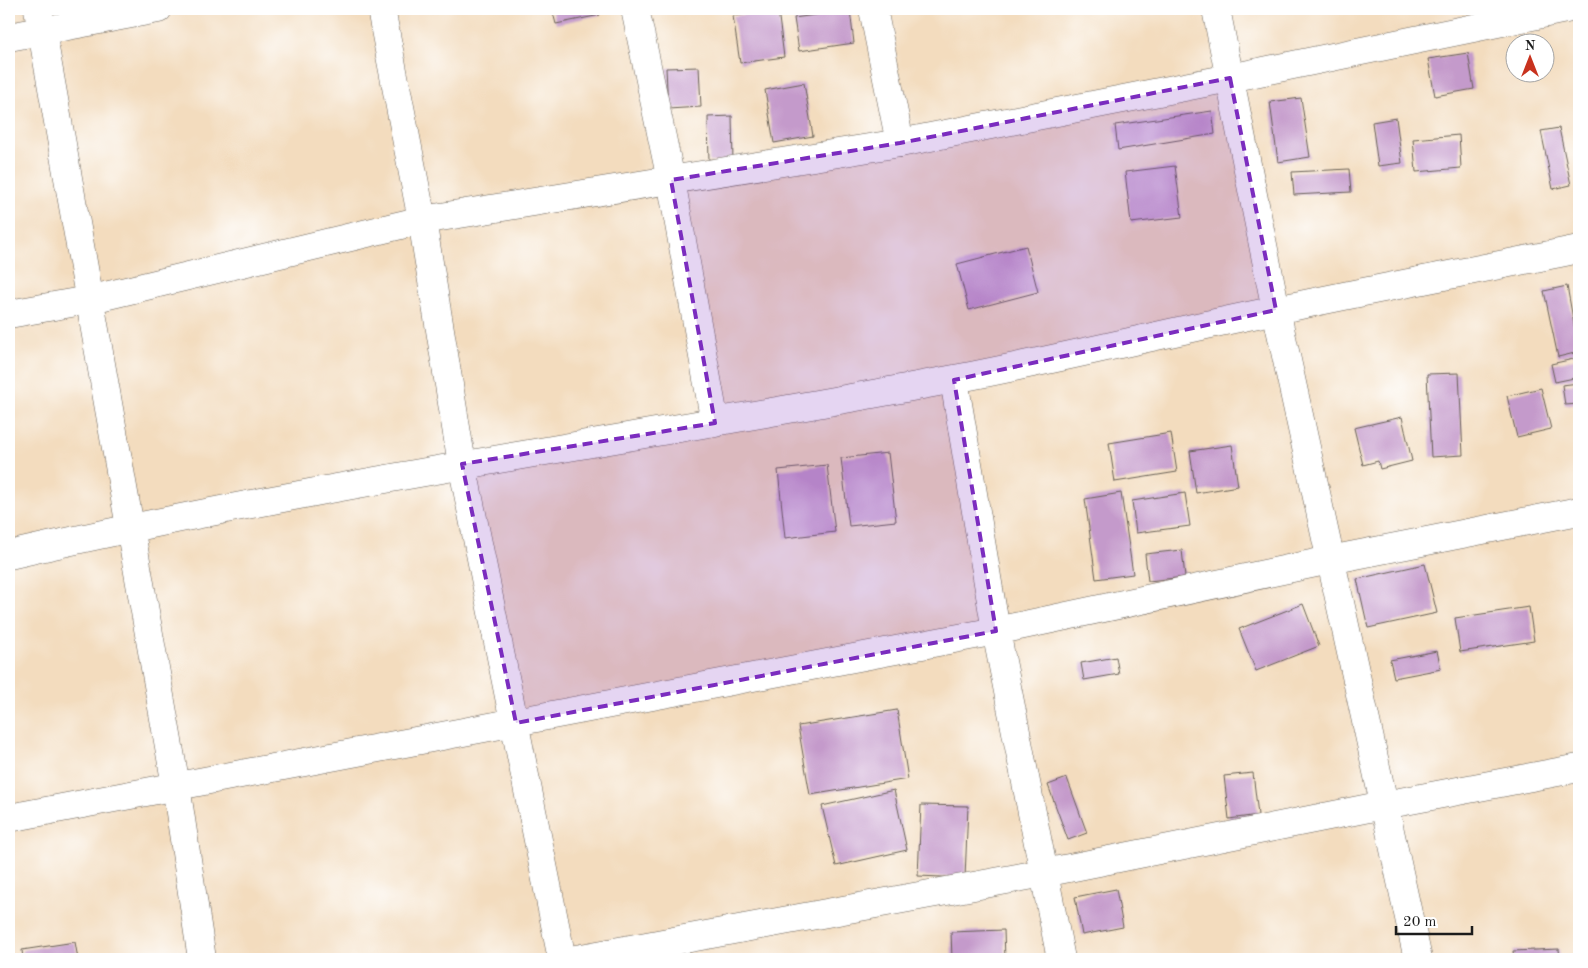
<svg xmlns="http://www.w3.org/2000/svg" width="1588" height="968" viewBox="0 0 1588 968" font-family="'Old Standard TT',serif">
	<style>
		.building { fill: #c49acb }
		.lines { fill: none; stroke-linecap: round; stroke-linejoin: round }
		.minor-casing { stroke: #675f55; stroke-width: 29 }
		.minor { stroke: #fff; stroke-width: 28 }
		.marked { fill: #7b2cbf; fill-opacity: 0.2; stroke: #7b2cbf; stroke-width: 4; stroke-dasharray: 10 6; stroke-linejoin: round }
	</style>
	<rect width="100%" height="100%" fill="#fff"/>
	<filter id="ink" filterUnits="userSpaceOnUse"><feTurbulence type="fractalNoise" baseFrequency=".02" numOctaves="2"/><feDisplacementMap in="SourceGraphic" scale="10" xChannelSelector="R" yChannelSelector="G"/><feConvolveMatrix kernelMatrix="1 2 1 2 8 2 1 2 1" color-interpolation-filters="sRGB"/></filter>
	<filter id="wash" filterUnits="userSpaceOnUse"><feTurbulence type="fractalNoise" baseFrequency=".0096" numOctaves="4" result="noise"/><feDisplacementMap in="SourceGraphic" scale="20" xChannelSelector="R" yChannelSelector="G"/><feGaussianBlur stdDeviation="1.12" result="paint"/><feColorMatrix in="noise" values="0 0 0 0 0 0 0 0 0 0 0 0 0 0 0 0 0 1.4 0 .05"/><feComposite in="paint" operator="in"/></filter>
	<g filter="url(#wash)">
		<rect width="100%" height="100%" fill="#f3dcbe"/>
		<g id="blocks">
			<g class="building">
				<polygon points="552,9 599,9 600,15 556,24"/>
				<polygon points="778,10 784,57 740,63 733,16"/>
				<polygon points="850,10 854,43 799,51 794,18"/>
				<polygon points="1468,53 1474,89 1435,96 1428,59"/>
				<polygon points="699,67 701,107 668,109 666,68"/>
				<polygon points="804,83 813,136 774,143 765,90"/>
				<polygon points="1301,98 1310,157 1278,162 1270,102"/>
				<polygon points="1212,111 1215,134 1118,150 1115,125"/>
				<polygon points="732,116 733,162 709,162 708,117"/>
				<polygon points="1396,118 1402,163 1378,166 1372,122"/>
				<polygon points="1559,128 1571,185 1553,189 1541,131"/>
				<polygon points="1459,135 1461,168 1416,172 1413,139"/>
				<polygon points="1175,166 1182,217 1131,223 1125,172"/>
				<polygon points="1349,169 1351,192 1294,195 1292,172"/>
				<polygon points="1026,246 1038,292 969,310 957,264"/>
				<polygon points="1567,286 1579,352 1558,357 1544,291"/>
				<polygon points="1578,358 1579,377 1555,382 1551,364"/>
				<polygon points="1459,373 1463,455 1431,457 1427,374"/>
				<polygon points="1579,383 1579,404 1565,405 1562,385"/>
				<polygon points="1541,388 1551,429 1517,437 1507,396"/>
				<polygon points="1402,417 1412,461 1380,469 1378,461 1363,465 1354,428"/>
				<polygon points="1171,433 1177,472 1115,482 1109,443"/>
				<polygon points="1232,445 1238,486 1196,493 1190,451"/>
				<polygon points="888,453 896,521 849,526 841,458"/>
				<polygon points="827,465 835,532 785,538 778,470"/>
				<polygon points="1121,493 1133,574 1096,579 1085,499"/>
				<polygon points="1185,493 1190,526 1136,533 1132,501"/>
				<polygon points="1182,550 1185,577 1148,581 1145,554"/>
				<polygon points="1425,564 1437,613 1368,628 1357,579"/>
				<polygon points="1303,604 1319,646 1256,671 1239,629"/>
				<polygon points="1529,607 1534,641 1460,652 1455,618"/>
				<polygon points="1437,651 1441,669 1394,678 1390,660"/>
				<polygon points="1116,657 1119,674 1084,680 1081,663"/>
				<polygon points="897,710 908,779 810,795 798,726"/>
				<polygon points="1253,773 1258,815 1229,819 1224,776"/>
				<polygon points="1067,778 1087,833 1068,840 1048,785"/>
				<polygon points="894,790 907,850 836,866 822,806"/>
				<polygon points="921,805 968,806 965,878 918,876"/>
				<polygon points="1116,889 1123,927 1082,935 1075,897"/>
				<polygon points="1004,930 1005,959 952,959 951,932"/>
				<polygon points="75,942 78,959 23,959 22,950"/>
				<polygon points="1559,949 1560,959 1514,959 1513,951"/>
			</g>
		</g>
	</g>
	<g filter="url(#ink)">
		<use href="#blocks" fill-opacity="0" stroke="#675f55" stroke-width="1"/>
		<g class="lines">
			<g class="minor-casing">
				<g id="minor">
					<polyline points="38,9 176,786 202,959"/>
					<polyline points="381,9 422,220 462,464 562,959"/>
					<polyline points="635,9 671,180 715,423"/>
					<polyline points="873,9 900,143"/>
					<polyline points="1216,9 1276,310 1418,959"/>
					<polyline points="9,37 158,9"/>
					<polyline points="9,314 88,300 422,220 900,143 1230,78 1566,9"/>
					<polyline points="954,380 996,631 1061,959"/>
					<path d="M9,555C320,483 636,439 949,380C1057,360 1164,333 1272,311C1374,289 1477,270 1579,249"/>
					<polyline points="9,818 996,631 1330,560 1579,511"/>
					<polyline points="576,959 1044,873 1384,805 1579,768"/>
				</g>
			</g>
			<use href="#minor" class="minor"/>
		</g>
	</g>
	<path class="marked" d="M1230,78L1276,310L954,380L996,631L516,723L462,464L715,423L671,180L900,143Z"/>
	<rect width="1588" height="968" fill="none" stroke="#fff" stroke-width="30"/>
	<g transform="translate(1530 58)"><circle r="24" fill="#ffffff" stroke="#a4a4a4"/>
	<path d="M0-4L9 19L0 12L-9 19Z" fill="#c8321e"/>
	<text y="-8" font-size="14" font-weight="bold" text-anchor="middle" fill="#1c1c1c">N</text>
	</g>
	<path d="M1396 926v8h76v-8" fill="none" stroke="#1c1c1c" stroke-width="2.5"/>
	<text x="1403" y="926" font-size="15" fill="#1c1c1c" stroke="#ffffff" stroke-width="4" paint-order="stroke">20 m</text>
</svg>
